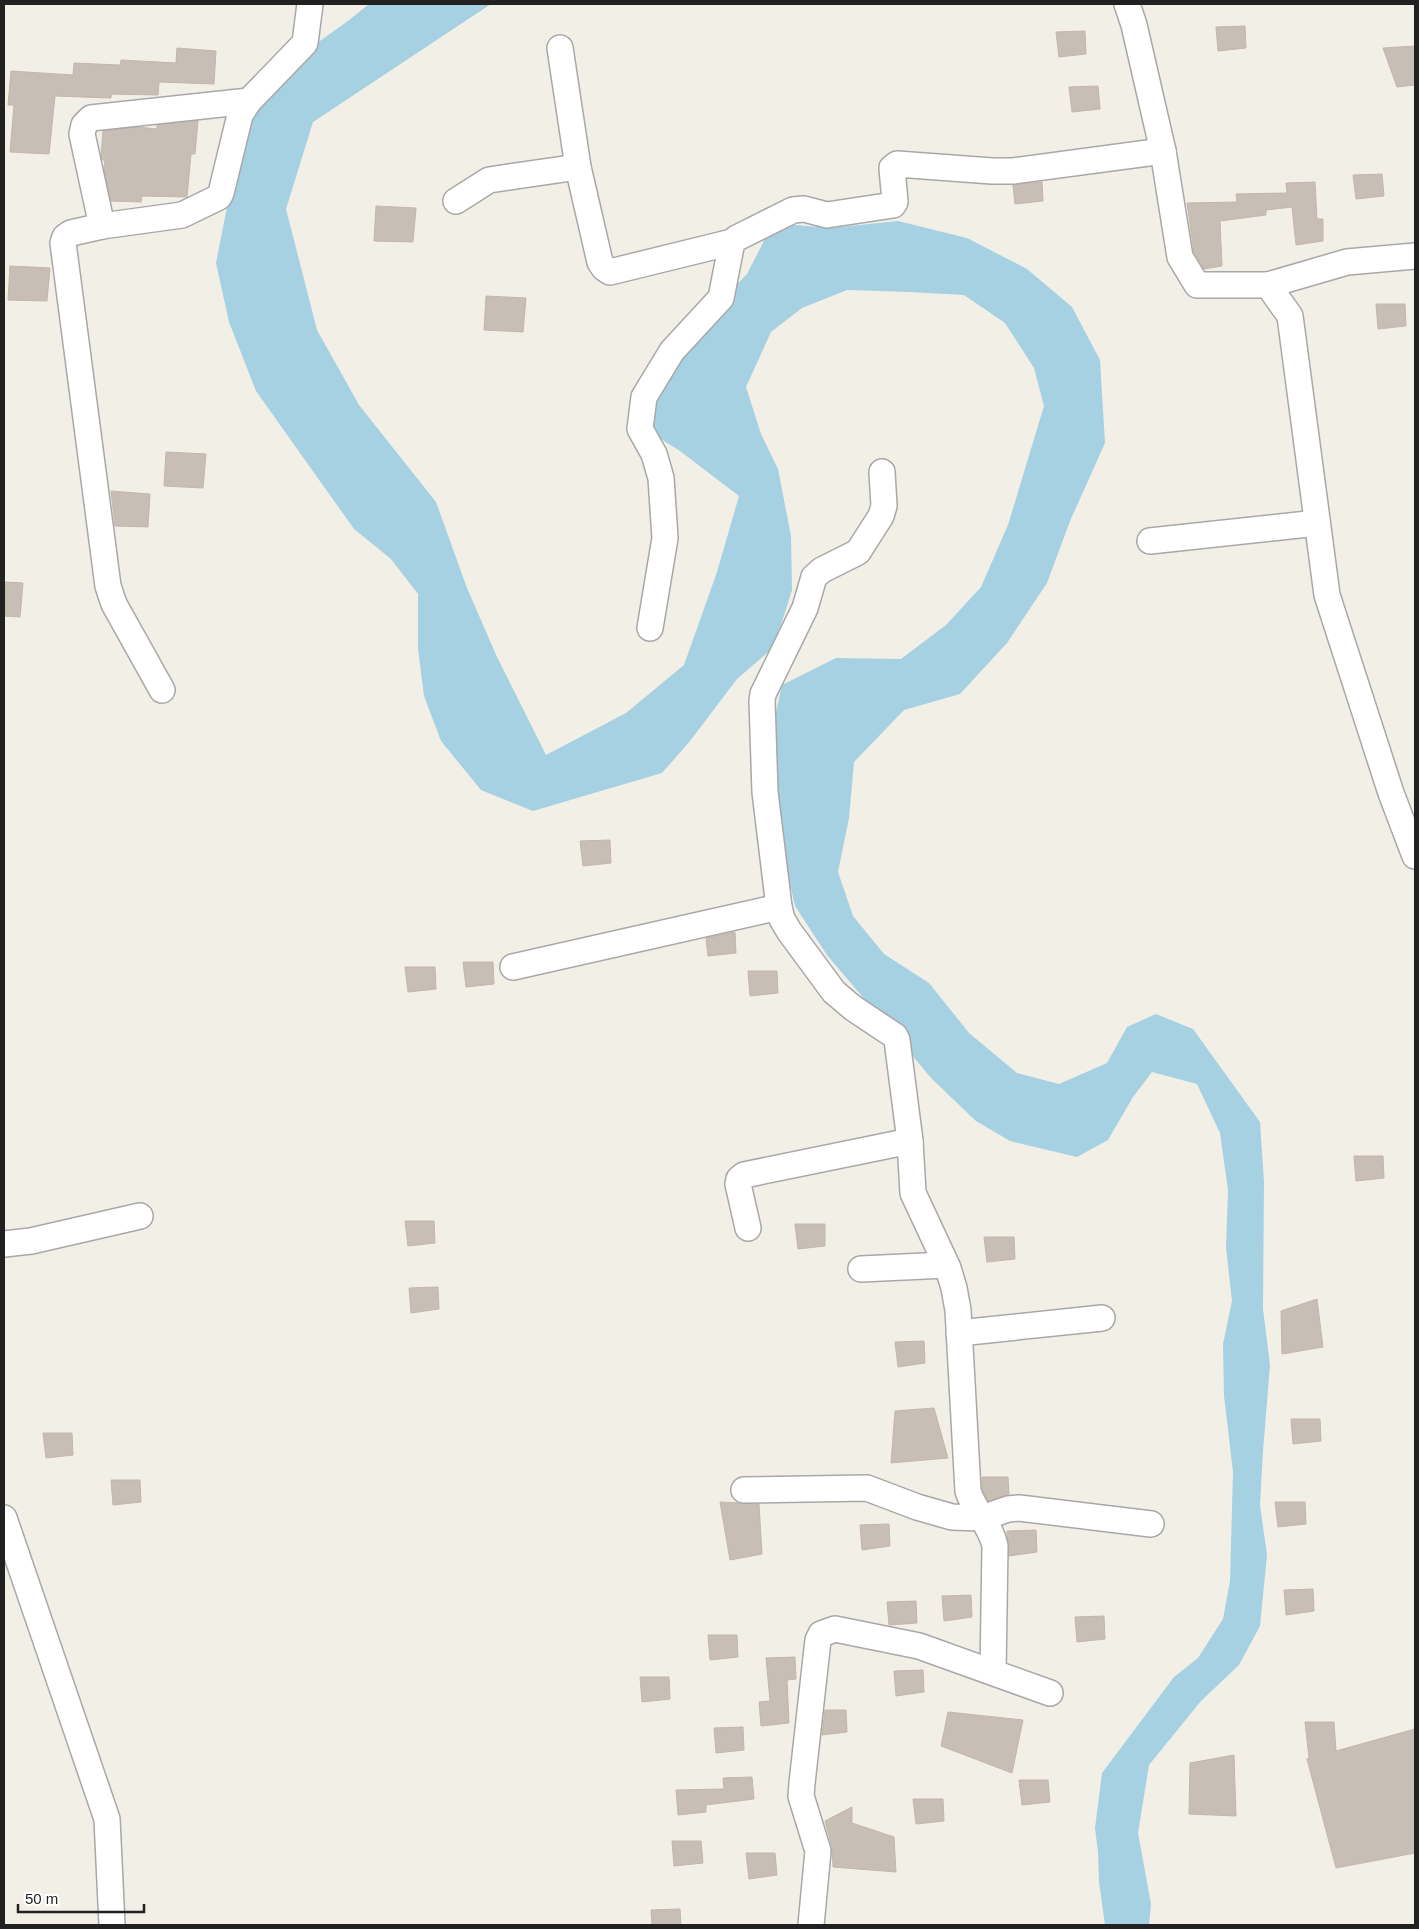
<svg xmlns="http://www.w3.org/2000/svg" width="1419" height="1929" viewBox="0 0 1419 1929" font-family="Arial,sans-serif">
	<style>
		.water { fill: #a5d1e2 }
		.building { fill: #c7beb6; stroke: #c5b6a8 }
		.lines { fill: none; stroke-linecap: round; stroke-linejoin: round }
		.minor-casing { stroke: #a8a8a8; stroke-width: 28 }
		.minor { stroke: #fff; stroke-width: 25 }
	</style>
	<rect width="100%" height="100%" fill="#f2efe7"/>
	<polygon class="water" points="369,4 491,4 313,122 286,209 317,330 359,405 436,502 467,588 497,657 546,755 626,713 684,665 717,572 739,496 680,451 642,427 656,397 700,323 747,274 773,223 830,228 898,221 967,238 1027,269 1072,307 1100,360 1105,443 1070,521 1047,583 1007,643 960,694 904,710 854,762 849,818 838,872 853,916 884,954 929,983 969,1033 1017,1073 1059,1084 1107,1063 1127,1027 1156,1014 1193,1029 1260,1122 1264,1182 1263,1309 1270,1365 1263,1451 1260,1505 1267,1555 1260,1626 1239,1665 1201,1701 1149,1765 1138,1833 1151,1904 1149,1925 1105,1925 1099,1882 1098,1852 1095,1828 1102,1773 1174,1677 1198,1658 1223,1619 1230,1581 1233,1472 1224,1396 1223,1344 1232,1301 1226,1247 1228,1190 1220,1133 1197,1084 1152,1072 1133,1097 1108,1140 1077,1157 1010,1141 976,1121 932,1079 827,955 795,906 778,830 774,721 782,685 836,658 901,659 946,625 981,587 1008,525 1044,406 1034,368 1005,323 964,295 909,292 847,290 802,308 771,332 746,387 761,434 778,469 791,536 792,590 774,647 737,679 690,741 662,773 533,811 481,790 441,741 424,696 418,649 418,594 391,559 354,529 256,391 229,322 216,263 231,187 238,125 282,68 348,21"/>
	<g class="building">
		<polygon points="1245,26 1246,48 1218,51 1216,27"/>
		<polygon points="1085,31 1086,54 1059,57 1056,32"/>
		<polygon points="1415,46 1415,85 1397,87 1383,48"/>
		<polygon points="177,48 216,51 214,84 159,82 158,95 111,94 111,98 55,96 49,154 10,152 14,105 8,105 11,71 73,75 74,63 120,65 121,60 176,63"/>
		<polygon points="1098,86 1100,109 1072,112 1069,87"/>
		<polygon points="198,121 195,154 191,154 187,197 142,196 141,202 111,201 104,168 105,160 102,160 101,156 103,131 138,127 157,129 157,125"/>
		<polygon points="1382,174 1384,196 1356,199 1353,175"/>
		<polygon points="1042,182 1043,201 1015,204 1013,185"/>
		<polygon points="1315,182 1317,219 1323,219 1323,241 1296,245 1292,207 1266,210 1266,215 1220,221 1222,266 1204,269 1194,252 1187,203 1237,202 1236,194 1287,193 1286,183"/>
		<polygon points="376,206 416,208 413,242 374,241"/>
		<polygon points="10,266 50,268 47,301 8,300"/>
		<polygon points="486,296 526,298 523,332 484,330"/>
		<polygon points="1376,304 1405,304 1406,326 1378,329"/>
		<polygon points="166,452 206,454 203,488 164,486"/>
		<polygon points="111,491 150,494 148,527 115,526"/>
		<polygon points="4,582 23,583 20,617 4,616"/>
		<polygon points="610,840 611,863 583,866 580,841"/>
		<polygon points="735,932 736,953 708,956 706,938"/>
		<polygon points="463,962 493,962 494,984 466,987"/>
		<polygon points="405,967 435,967 436,989 408,992"/>
		<polygon points="748,971 777,971 778,993 750,996"/>
		<polygon points="1354,1156 1383,1156 1384,1178 1356,1181"/>
		<polygon points="405,1221 434,1221 435,1243 408,1246"/>
		<polygon points="795,1224 825,1224 825,1246 798,1249"/>
		<polygon points="984,1237 1014,1237 1015,1259 987,1262"/>
		<polygon points="438,1287 439,1309 411,1313 409,1288"/>
		<polygon points="1317,1299 1323,1347 1282,1354 1281,1311"/>
		<polygon points="924,1341 925,1363 898,1367 895,1342"/>
		<polygon points="934,1408 948,1458 891,1463 895,1411"/>
		<polygon points="1291,1419 1320,1419 1321,1441 1293,1444"/>
		<polygon points="43,1433 72,1433 73,1455 46,1458"/>
		<polygon points="982,1477 1008,1477 1009,1495 988,1501 982,1488"/>
		<polygon points="111,1480 140,1480 141,1502 113,1505"/>
		<polygon points="720,1502 759,1504 762,1554 730,1560"/>
		<polygon points="1275,1502 1305,1502 1306,1524 1278,1527"/>
		<polygon points="889,1524 890,1546 862,1550 860,1525"/>
		<polygon points="1036,1530 1037,1552 1009,1556 1007,1531"/>
		<polygon points="1313,1589 1314,1611 1286,1615 1284,1590"/>
		<polygon points="971,1595 972,1617 944,1621 942,1596"/>
		<polygon points="916,1601 917,1623 889,1625 887,1602"/>
		<polygon points="1104,1616 1105,1639 1077,1642 1075,1617"/>
		<polygon points="708,1635 737,1635 738,1657 710,1660"/>
		<polygon points="795,1657 796,1679 787,1680 789,1723 761,1726 759,1702 770,1701 766,1658"/>
		<polygon points="923,1670 924,1692 896,1696 894,1671"/>
		<polygon points="640,1677 669,1677 670,1699 642,1702"/>
		<polygon points="825,1710 846,1710 847,1732 822,1735"/>
		<polygon points="948,1712 1023,1720 1012,1773 941,1746"/>
		<polygon points="1305,1722 1334,1722 1336,1751 1415,1729 1415,1853 1336,1868 1307,1759 1309,1758"/>
		<polygon points="743,1727 744,1750 716,1753 714,1728"/>
		<polygon points="1234,1755 1236,1816 1189,1814 1190,1763"/>
		<polygon points="752,1777 754,1799 706,1805 706,1812 678,1815 676,1790 724,1789 723,1778"/>
		<polygon points="1019,1780 1048,1780 1050,1802 1022,1805"/>
		<polygon points="913,1799 943,1799 944,1821 916,1824"/>
		<polygon points="852,1807 852,1823 894,1837 896,1872 833,1867 832,1847 825,1821"/>
		<polygon points="672,1841 701,1841 703,1863 674,1866"/>
		<polygon points="746,1853 775,1853 777,1875 749,1879"/>
		<polygon points="680,1909 681,1925 652,1925 651,1910"/>
	</g>
	<g class="lines">
		<g class="minor-casing">
			<g id="minor">
				<polyline points="1127,4 1134,25 1163,151 1180,257 1197,285 1268,285 1290,316 1327,595 1391,793 1415,856"/>
				<polyline points="560,48 578,167 600,262 604,268 610,272 732,242"/>
				<polyline points="456,201 489,180 578,167"/>
				<polyline points="102,226 82,134 84,125 91,118 249,101"/>
				<polyline points="1268,285 1347,262 1415,256"/>
				<path d="M882,472L884,506L881,516L858,552L822,570L814,577L805,608L763,694L762,701L765,792L779,907L782,919L789,931L834,992L853,1008L895,1036L897,1040L910,1141L913,1193L948,1268L954,1288L958,1310L968,1491C974,1511 991,1525 995,1546L993,1672"/>
				<polyline points="1150,541 1317,523"/>
				<polyline points="650,628 665,538 661,478 654,454 640,429 644,397 672,351 721,298 732,242 737,238 793,210 804,209 827,215 893,205 895,202 892,168 897,164 992,171 1013,171 1163,151"/>
				<polyline points="162,690 114,604 108,586 63,243 65,237 71,233 102,226 182,215 219,197 221,193 240,115 249,101 305,43 310,4"/>
				<polyline points="513,967 779,907"/>
				<polyline points="748,1228 738,1184 739,1179 744,1175 910,1141"/>
				<polyline points="4,1244 31,1241 140,1216"/>
				<polyline points="861,1269 946,1265"/>
				<polyline points="959,1333 1102,1318"/>
				<polyline points="744,1490 867,1488 917,1507 952,1517 982,1518 1008,1509 1019,1508 1151,1524"/>
				<polyline points="4,1518 107,1819 112,1925"/>
				<polyline points="811,1925 818,1851 801,1796 802,1783 818,1640 821,1634 835,1629 919,1646 1050,1693"/>
			</g>
		</g>
		<use href="#minor" class="minor"/>
	</g>
	<rect width="1419" height="1929" fill="none" stroke="#212121" stroke-width="10"/>
	<path d="M18 1904v8h126v-8" fill="none" stroke="#212121" stroke-width="2.5"/>
	<text x="25" y="1904" font-size="15" fill="#212121" stroke="#ffffff" stroke-width="4" paint-order="stroke">50 m</text>
</svg>
